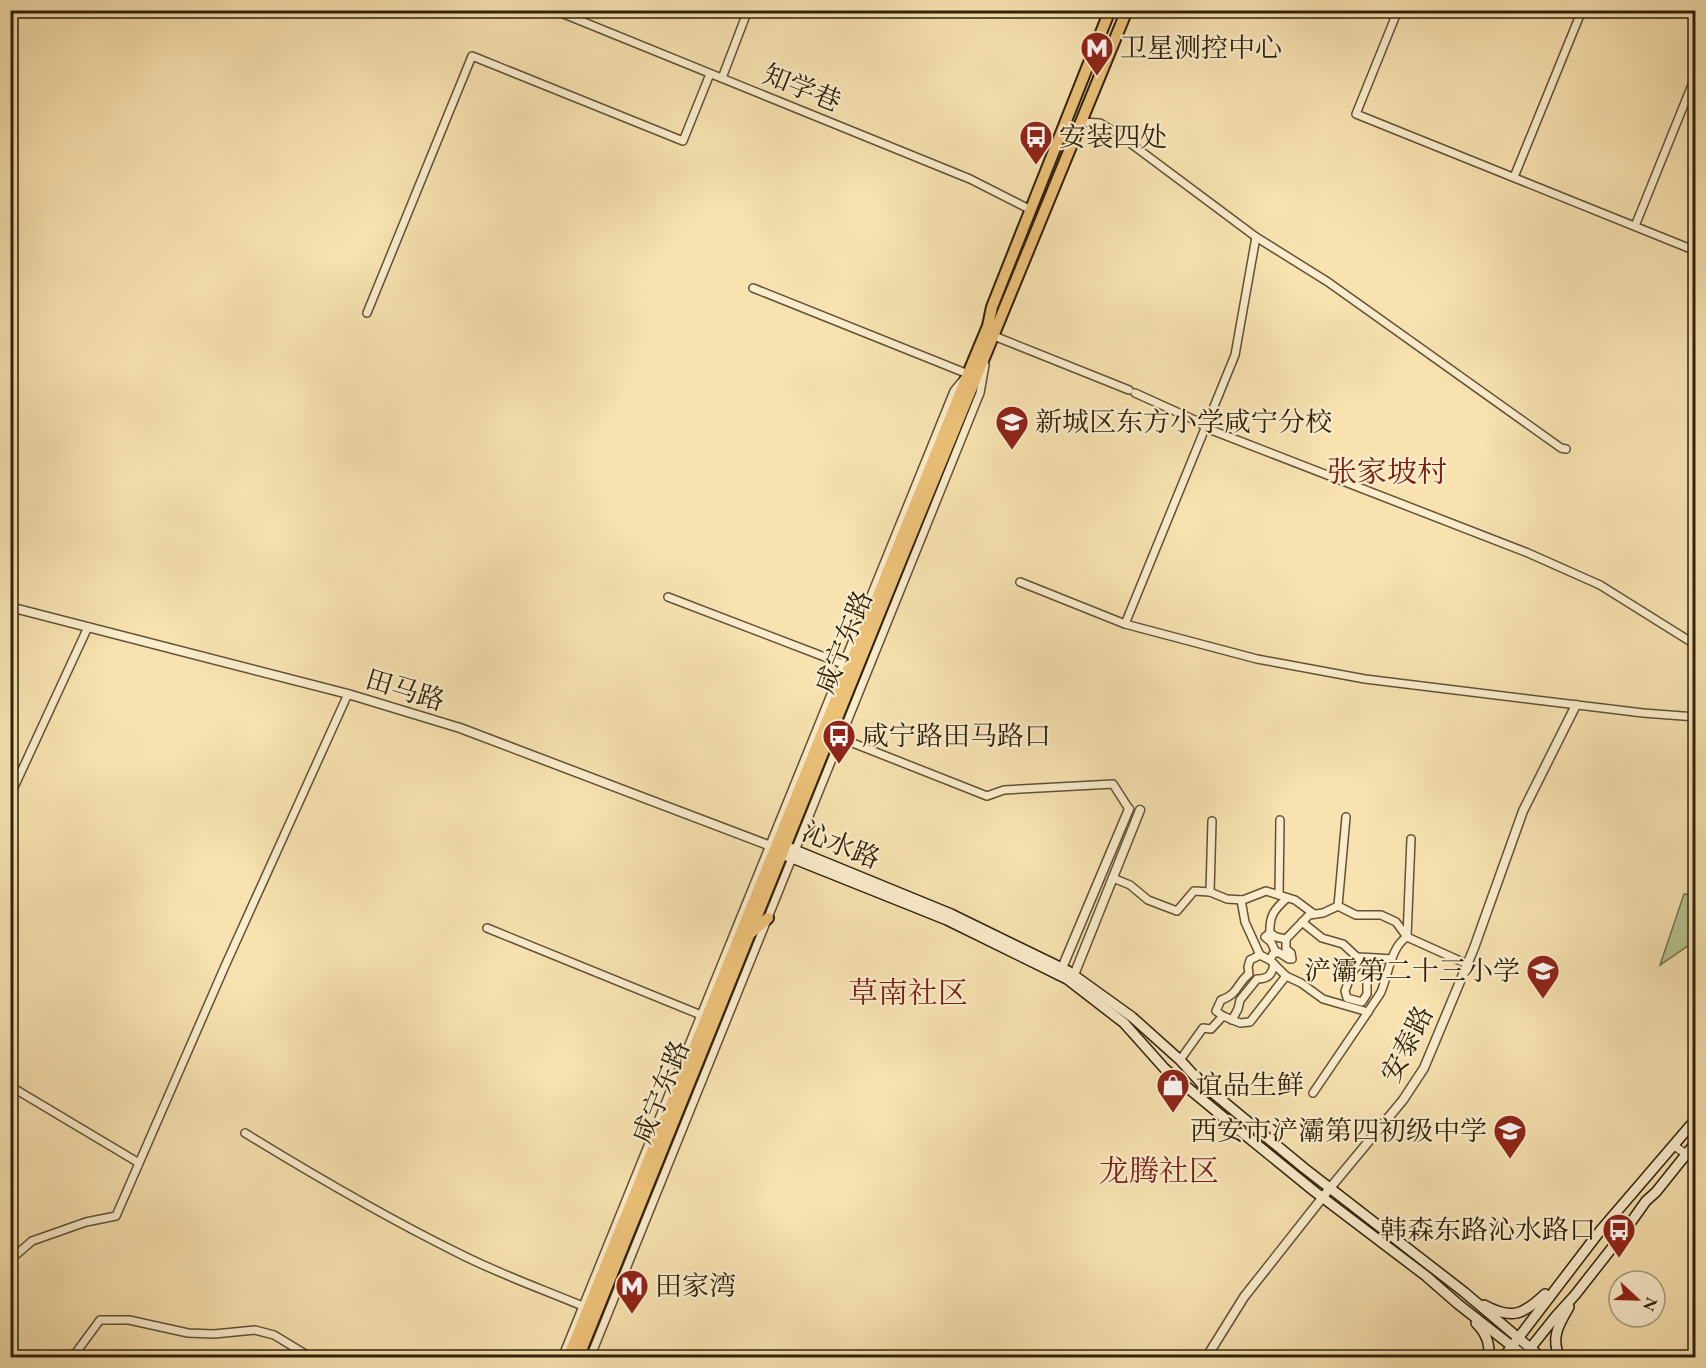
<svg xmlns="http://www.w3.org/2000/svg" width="1706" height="1368" viewBox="0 0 1706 1368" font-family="'EB Garamond','Noto Serif SC',serif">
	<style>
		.green { fill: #b7c490; stroke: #74724e; stroke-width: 1.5 }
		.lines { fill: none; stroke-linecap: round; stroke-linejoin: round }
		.minor-casing { stroke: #625134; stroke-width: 10 }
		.tertiary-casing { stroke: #625134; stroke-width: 11 }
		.secondary-casing { stroke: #30210b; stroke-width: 12 }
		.primary-casing { stroke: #30210b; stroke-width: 14 }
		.minor { stroke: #faeccc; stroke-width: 7 }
		.tertiary { stroke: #faeccc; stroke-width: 8 }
		.secondary { stroke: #faeccc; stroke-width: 9 }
		.primary { stroke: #ecc178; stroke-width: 10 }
		.labels { text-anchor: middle; stroke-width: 4.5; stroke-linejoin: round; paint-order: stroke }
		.poi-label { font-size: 27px; fill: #30210b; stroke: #faeccc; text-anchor: start }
		.street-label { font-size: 27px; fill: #30210b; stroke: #faeccc }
		.quarter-label { font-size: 30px; fill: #7a1f14; stroke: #faeccc }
	</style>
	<rect width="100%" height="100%" fill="#f7e2b0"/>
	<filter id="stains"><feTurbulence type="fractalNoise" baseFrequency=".00333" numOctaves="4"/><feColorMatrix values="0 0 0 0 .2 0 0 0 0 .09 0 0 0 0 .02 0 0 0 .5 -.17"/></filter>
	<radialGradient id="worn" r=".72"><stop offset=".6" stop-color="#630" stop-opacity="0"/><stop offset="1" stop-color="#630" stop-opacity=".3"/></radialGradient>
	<polygon class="green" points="1684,894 1695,895 1695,941 1660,965"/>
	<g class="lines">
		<g class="minor-casing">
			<g id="minor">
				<polyline points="554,10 970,179 1031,210"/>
				<polyline points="1398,10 1356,114 1696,251"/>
				<polyline points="722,78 748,10"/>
				<polyline points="1080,122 1100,123 1118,134 1256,237 1328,282 1561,448 1566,449"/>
				<polyline points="1514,177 1582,10"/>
				<polyline points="1635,226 1696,75"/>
				<polyline points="367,313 472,56 683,141 710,74"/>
				<polyline points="994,336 1129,390"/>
				<polyline points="1135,393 1199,422 1206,428 1528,553 1600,585 1696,645"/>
				<polyline points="1020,582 1125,624 1257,659 1365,679 1643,713 1696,717"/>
				<polyline points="668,597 843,664"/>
				<polyline points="1125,624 1235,355 1256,237"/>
				<polyline points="840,738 987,796 1004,790 1113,784 1129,809"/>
				<polyline points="10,796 88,627"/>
				<polyline points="1113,878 1130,885 1148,900 1177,911 1194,891 1210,892 1227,899 1243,900 1266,891 1295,900 1314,914"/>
				<polyline points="1210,892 1212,821"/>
				<polyline points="1279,895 1280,820"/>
				<polyline points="1241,900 1245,922 1260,955"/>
				<polyline points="1338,906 1346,817"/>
				<polyline points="1302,922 1322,938 1343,944 1357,957"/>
				<polyline points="487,928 701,1015"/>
				<path d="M1270,933C1269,915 1275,909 1287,898"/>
				<polyline points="1276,953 1271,942 1265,937 1270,933 1276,937 1286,939"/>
				<polyline points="1377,958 1357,957 1358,965 1352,972 1345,991 1347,998 1362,1002 1367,994 1367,982 1373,974 1377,958 1392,959"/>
				<polyline points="1270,960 1273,954 1278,952 1289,959 1292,959 1291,953 1286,949 1286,939 1309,915 1323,913 1338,906 1356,915 1381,915 1396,922 1407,937 1411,839"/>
				<path d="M1223,1016L1216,1011L1221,1000C1239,994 1236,984 1249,974L1248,967L1250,960L1260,955L1270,960L1274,964"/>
				<path d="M1232,1020L1238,1009L1240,1000L1257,979C1268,979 1272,975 1274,964L1286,976"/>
				<polyline points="1694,1044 1696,1042"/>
				<path d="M1180,1060L1203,1028L1211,1029L1223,1016L1240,1023L1250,1022L1286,976L1301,983L1323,999L1368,1012C1372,1005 1377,999 1381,992C1388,976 1391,946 1407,937L1467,964"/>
				<polyline points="10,1086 139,1163"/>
				<polyline points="1313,1093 1368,1012"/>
				<path d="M245,1133C315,1176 385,1217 458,1253C499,1274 542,1289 585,1307"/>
				<polyline points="1673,1145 1686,1154 1696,1158"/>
				<polyline points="10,1260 32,1241 86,1222 116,1216 225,966 348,694"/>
				<polyline points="72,1358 100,1320 129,1320 188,1333 214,1334 255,1330 274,1335 312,1358"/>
				<polyline points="562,1358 954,391 968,374 753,288"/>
				<polyline points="590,1358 980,393 985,365"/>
			</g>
		</g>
		<g class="tertiary-casing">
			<g id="tertiary">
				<polyline points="10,607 348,694 460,728 776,848"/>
				<polyline points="1062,968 1129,809"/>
				<polyline points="1074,975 1140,810"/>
				<polyline points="1206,1358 1244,1297 1330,1188 1403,1100 1424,1068 1474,948 1523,811 1576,705"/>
			</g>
		</g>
		<g class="secondary-casing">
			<g id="secondary">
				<polyline points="778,847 785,846 951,914 1068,971 1132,1017 1180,1060 1201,1083 1304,1168 1464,1292 1542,1358"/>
				<polyline points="778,849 782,854 947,920 1067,979 1124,1023 1165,1069 1239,1130 1314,1191 1426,1276 1458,1304 1527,1358"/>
				<path d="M1484,1305C1512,1320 1523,1315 1545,1294"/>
				<path d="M1476,1323C1486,1333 1490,1343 1489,1358"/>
				<polyline points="1528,1351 1556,1316 1575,1295 1619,1239 1646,1201 1656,1192 1696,1142"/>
				<polyline points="1503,1358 1600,1231 1696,1119"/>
				<path d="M1560,1358C1550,1338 1559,1324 1569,1307"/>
			</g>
		</g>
		<g class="primary-casing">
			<g id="primary">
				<polyline points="752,932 768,918"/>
				<polyline points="568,1358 968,374 988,326 992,307 1110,10"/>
				<polyline points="578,1358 897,570 1127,10"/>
			</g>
		</g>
		<use href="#minor" class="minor"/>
		<use href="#tertiary" class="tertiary"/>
		<use href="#secondary" class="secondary"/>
		<use href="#primary" class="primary"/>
	</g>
	<defs>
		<g id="metro-pin" transform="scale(1.725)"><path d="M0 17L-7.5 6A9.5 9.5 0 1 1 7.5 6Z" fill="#8f2418" stroke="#faeccc"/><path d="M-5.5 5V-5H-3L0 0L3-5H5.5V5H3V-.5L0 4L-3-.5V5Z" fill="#fff"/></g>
		<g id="bus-pin" transform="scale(1.725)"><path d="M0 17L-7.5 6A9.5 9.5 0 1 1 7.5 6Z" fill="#8f2418" stroke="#faeccc"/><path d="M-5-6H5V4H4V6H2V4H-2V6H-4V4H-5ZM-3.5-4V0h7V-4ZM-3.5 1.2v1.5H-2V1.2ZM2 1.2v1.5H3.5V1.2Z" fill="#fff"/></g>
		<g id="school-pin" transform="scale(1.725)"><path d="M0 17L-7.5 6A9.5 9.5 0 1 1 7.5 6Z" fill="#8f2418" stroke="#faeccc"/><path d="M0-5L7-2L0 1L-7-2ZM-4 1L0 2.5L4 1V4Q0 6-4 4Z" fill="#fff"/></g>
		<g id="shop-pin" transform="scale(1.725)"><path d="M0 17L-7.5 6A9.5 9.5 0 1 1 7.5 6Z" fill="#8f2418" stroke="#faeccc"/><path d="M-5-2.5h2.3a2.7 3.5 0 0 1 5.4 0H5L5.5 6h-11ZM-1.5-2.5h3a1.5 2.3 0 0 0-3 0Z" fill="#fff"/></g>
	</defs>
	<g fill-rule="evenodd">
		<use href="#metro-pin" x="1097" y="48"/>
		<use href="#bus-pin" x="1036" y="137"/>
		<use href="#school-pin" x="1012" y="422"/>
		<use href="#bus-pin" x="839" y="736"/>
		<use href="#school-pin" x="1543" y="971"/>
		<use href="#shop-pin" x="1173" y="1085"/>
		<use href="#school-pin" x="1510" y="1131"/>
		<use href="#bus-pin" x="1619" y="1230"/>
		<use href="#metro-pin" x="632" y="1286"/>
	</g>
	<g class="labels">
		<g class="poi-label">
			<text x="1120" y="57">卫星测控中心</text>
			<text x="1059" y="146">安装四处</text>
			<text x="1035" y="431">新城区东方小学咸宁分校</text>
			<text x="862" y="745">咸宁路田马路口</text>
			<text x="1520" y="980" text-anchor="end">浐灞第二十三小学</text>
			<text x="1196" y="1094">谊品生鲜</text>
			<text x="1487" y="1140" text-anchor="end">西安市浐灞第四初级中学</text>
			<text x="1596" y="1239" text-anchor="end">韩森东路沁水路口</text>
			<text x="655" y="1295">田家湾</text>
		</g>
		<g class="street-label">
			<text transform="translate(802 88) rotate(22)" y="9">知学巷</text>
			<text transform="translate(844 642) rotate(-68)" y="9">咸宁东路</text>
			<text transform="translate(405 690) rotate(17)" y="9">田马路</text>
			<text transform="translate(841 845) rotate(22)" y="9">沁水路</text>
			<text transform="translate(1407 1044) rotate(-63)" y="9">安泰路</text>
			<text transform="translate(661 1092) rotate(-68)" y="9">咸宁东路</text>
		</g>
		<g class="quarter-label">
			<text x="1387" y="482">张家坡村</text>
			<text x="908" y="1003">草南社区</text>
			<text x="1159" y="1181">龙腾社区</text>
		</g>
	</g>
	<rect width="1706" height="1368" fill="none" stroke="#f7e2b0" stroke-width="36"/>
	<rect x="12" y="12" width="1682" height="1344" fill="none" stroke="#30210b" stroke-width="3"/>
	<rect x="18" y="18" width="1670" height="1332" fill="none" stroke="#30210b" stroke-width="1.5"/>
	<g transform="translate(1637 1299) rotate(112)"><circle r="28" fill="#faeccc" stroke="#a99b7f" stroke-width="1.5"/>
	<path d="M0-4.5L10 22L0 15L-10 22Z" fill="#8f2418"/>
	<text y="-9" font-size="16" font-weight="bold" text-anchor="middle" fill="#30210b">N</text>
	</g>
	<rect width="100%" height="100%" filter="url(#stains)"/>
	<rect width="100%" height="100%" fill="url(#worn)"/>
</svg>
